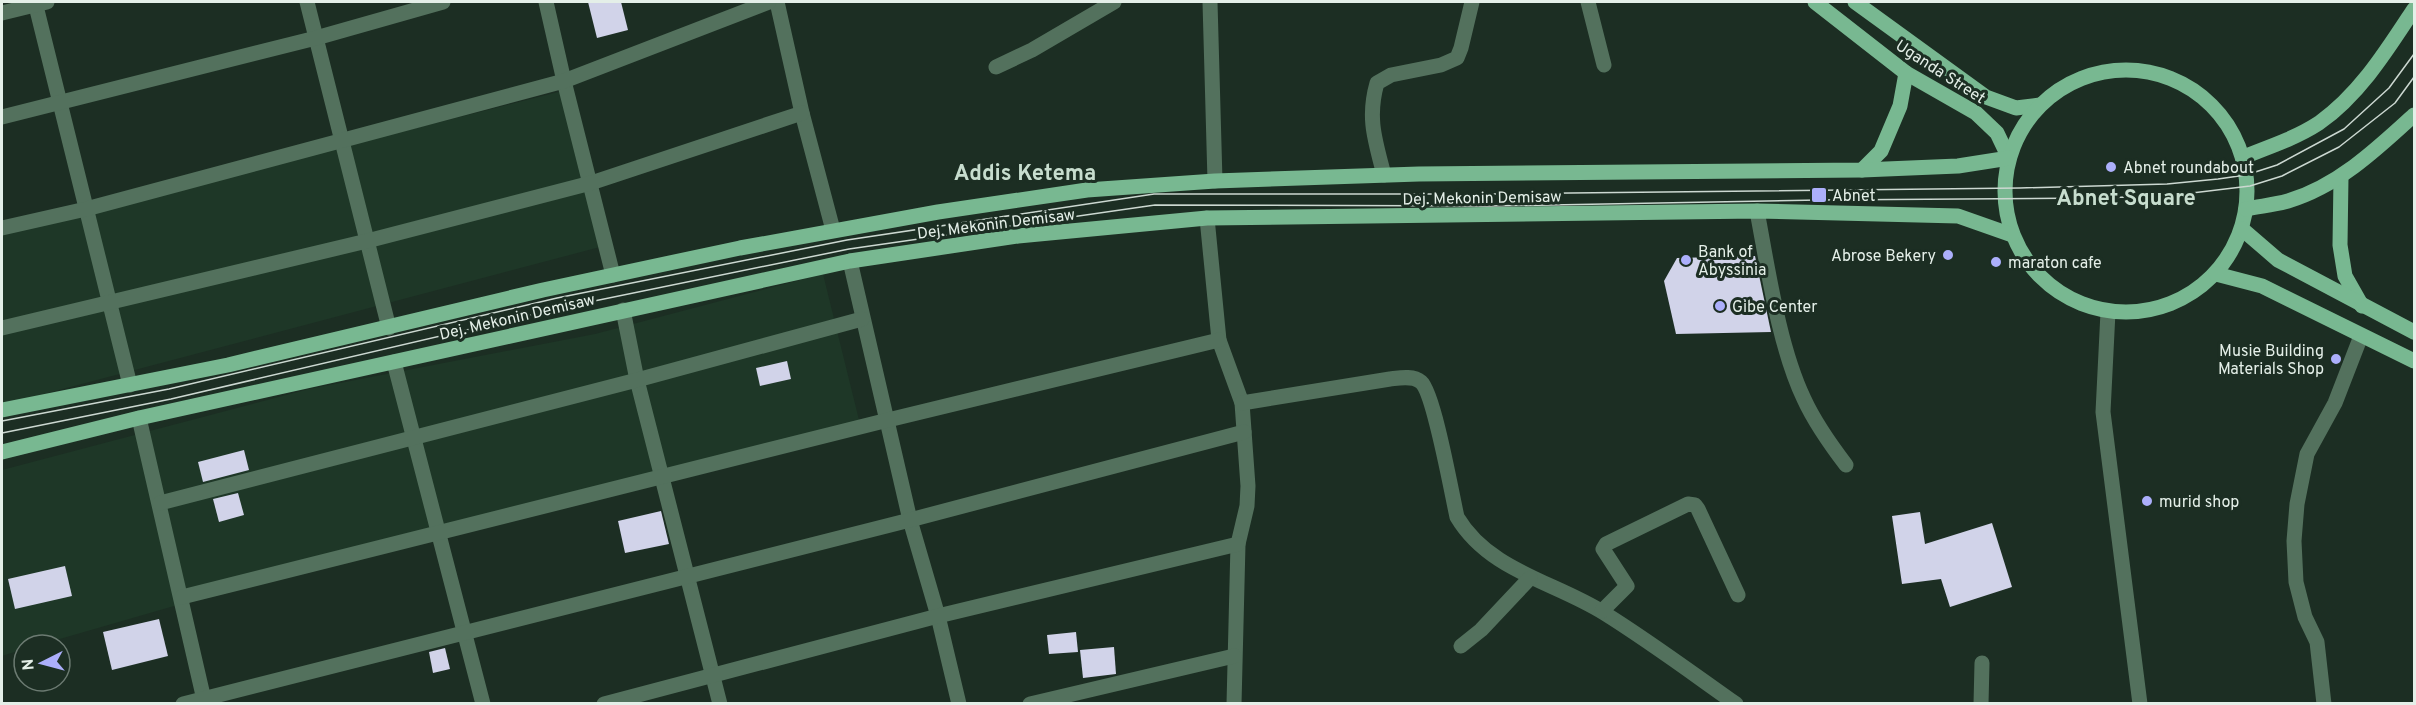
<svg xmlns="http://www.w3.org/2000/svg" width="2416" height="705" viewBox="0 0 2416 705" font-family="Overpass,sans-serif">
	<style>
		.built { fill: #1e3727 }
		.building { fill: #d1d3e9 }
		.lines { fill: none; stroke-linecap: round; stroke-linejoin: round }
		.street { stroke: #53715d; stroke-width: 15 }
		.primary { stroke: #78b891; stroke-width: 15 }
		.tram { stroke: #ccd8d1; stroke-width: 1.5 }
		.poi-dot { fill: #acaffb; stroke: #1c2e23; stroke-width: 2 }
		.labels { text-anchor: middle; stroke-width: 6; stroke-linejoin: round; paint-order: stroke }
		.street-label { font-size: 16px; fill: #e4efe8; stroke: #1c2e23 }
		.poi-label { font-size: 16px; fill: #e4efe8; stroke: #1c2e23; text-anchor: start }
		.district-label { font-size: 22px; font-weight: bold; fill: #c7ddce; stroke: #1c2e23 }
	</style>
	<rect width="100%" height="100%" fill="#1c2e23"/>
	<g class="built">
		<polygon points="570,89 600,247 2,405 2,233"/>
		<polygon points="823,274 860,424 233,589 39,645 24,645 24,649 2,656 2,470 309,389 595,334"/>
	</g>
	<g class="building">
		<polygon points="588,2 621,2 628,30 597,38"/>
		<polygon points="1755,256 1771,332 1676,334 1664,281 1677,258"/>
		<polygon points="787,361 791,379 760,386 756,368"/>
		<polygon points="244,450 249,470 203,482 198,462"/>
		<polygon points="238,493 244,515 219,522 213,499"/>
		<polygon points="661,511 669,544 625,553 618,521"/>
		<polygon points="1920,512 1925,544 1992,523 2012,587 1950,607 1941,579 1902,584 1892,516"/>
		<polygon points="65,566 72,596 15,609 8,579"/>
		<polygon points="159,619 168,656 112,670 103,632"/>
		<polygon points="1076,632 1078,652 1049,654 1047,635"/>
		<polygon points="1114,647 1116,674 1083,678 1080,650"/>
		<polygon points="445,648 450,669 433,673 429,652"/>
	</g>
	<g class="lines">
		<g class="street">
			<polyline points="35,2 130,385"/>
			<polyline points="307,2 389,328"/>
			<polyline points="546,2 564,81 613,275"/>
			<polyline points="777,2 802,113 833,230"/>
			<polyline points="1210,2 1215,181"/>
			<polyline points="1588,2 1604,65"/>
			<polyline points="2,13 47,2"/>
			<polyline points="996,67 1032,50 1114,2"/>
			<polyline points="2,117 316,38 443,2"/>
			<path d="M1384,175C1375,140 1367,118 1377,83L1391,75L1441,65L1457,58L1461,48L1472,2"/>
			<path d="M1757,211C1768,269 1779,347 1804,399C1815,423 1830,444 1846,465"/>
			<polyline points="1207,218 1219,340 1242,403 1248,486 1247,506 1238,544 1234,704"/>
			<polyline points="2,228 86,209 564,81 769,2"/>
			<polyline points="850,261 910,520 938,616 959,704"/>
			<polyline points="623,310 637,380 720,704"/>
			<polyline points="2108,312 2103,412 2140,704"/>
			<polyline points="2,328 367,241 591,183 802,113"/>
			<polyline points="394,362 483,704"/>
			<path d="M1242,403L1390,379C1399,378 1413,375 1421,382C1434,393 1452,495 1457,517C1489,571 1555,582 1604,613C1649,641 1692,673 1736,704"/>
			<polyline points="139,418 205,704"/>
			<polyline points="160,503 637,380 862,319"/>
			<polyline points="182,597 888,420 1219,340"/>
			<polyline points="1602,611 1627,586 1603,549 1606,544 1688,504 1695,505 1698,509 1738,595"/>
			<polyline points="1461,646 1481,630 1530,578"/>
			<polyline points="183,704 910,520 1244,432"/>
			<polyline points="604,704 938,616 1238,544"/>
			<polyline points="1030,704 1234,656"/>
			<polyline points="1981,704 1982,663"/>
			<polyline points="2324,704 2317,642 2305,617 2296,582 2294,541 2297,504 2307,454 2335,403 2361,336"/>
		</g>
		<g class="primary">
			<polyline points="1815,2 1906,73 1976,113 1997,133 2009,158"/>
			<polyline points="1855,2 1986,97 2016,108 2040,105"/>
			<circle cx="2126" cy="191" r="121"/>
			<path d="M2243,157C2269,147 2296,138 2319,123C2360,94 2387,50 2414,9"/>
			<polyline points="1862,170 1881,151 1900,106 1906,73"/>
			<polyline points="2341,177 2340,245 2345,276 2362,306"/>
			<path d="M2246,209C2260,206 2274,205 2288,201C2338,186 2377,149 2414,115"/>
			<polyline points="2242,229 2278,260 2414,332"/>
			<polyline points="2216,274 2262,286 2414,361"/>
			<polyline points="2,410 228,365 543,290 740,248 938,212 1087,190 1215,181 1419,174 1862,170 1958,166 2009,158"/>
			<polyline points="2,452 139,418 850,261 1018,236 1207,218 1757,211 1958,216 2012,235"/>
		</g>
		<g class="tram">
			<polyline points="2,421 169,389 557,298 847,240 1154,194 1490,194 2020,188 2167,184 2218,179 2246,175 2277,165 2344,129 2389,88 2414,54"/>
			<polyline points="2,433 171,399 560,308 849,249 1155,205 1490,206 1819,200 2094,198 2167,196 2250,186 2282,176 2339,147 2395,103 2414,77"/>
		</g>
	</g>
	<g class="poi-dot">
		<circle cx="2111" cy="167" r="6"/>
		<rect x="1811" y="187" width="16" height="16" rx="3"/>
		<circle cx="1948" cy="255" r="6"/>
		<circle cx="1686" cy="260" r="6"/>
		<circle cx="1996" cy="262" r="6"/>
		<circle cx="1720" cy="306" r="6"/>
		<circle cx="2336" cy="359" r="6"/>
		<circle cx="2147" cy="501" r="6"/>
	</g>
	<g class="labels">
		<g class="street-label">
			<text transform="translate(1941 71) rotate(33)" y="6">Uganda Street</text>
			<text transform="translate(1482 197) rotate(-1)" y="6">Dej. Mekonin Demisaw</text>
			<text transform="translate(996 223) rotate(-7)" y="6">Dej. Mekonin Demisaw</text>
			<text transform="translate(517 316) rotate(-13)" y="6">Dej. Mekonin Demisaw</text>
		</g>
		<g class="poi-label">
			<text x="2123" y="173">Abnet roundabout</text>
			<text x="1832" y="201">Abnet</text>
			<text x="1698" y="257">Bank of<tspan x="1698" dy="18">Abyssinia</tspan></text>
			<text x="1936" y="261" text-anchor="end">Abrose Bekery</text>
			<text x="2008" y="268">maraton cafe</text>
			<text x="1732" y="312">Gibe Center</text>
			<text x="2324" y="356" text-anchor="end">Musie Building<tspan x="2324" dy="18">Materials Shop</tspan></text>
			<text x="2159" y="507">murid shop</text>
		</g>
		<g class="district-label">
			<text x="1025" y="180">Addis Ketema</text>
			<text x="2126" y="205">Abnet Square</text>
		</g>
	</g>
	<rect width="2416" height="705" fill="none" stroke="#e4efe8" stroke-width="6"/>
	<g transform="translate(42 663) rotate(264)"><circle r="28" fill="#1c2e23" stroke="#6c7b72" stroke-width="1.5"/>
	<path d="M0-4.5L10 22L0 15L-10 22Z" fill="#acaffb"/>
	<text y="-9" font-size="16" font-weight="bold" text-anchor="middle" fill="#e4efe8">N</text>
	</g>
</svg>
